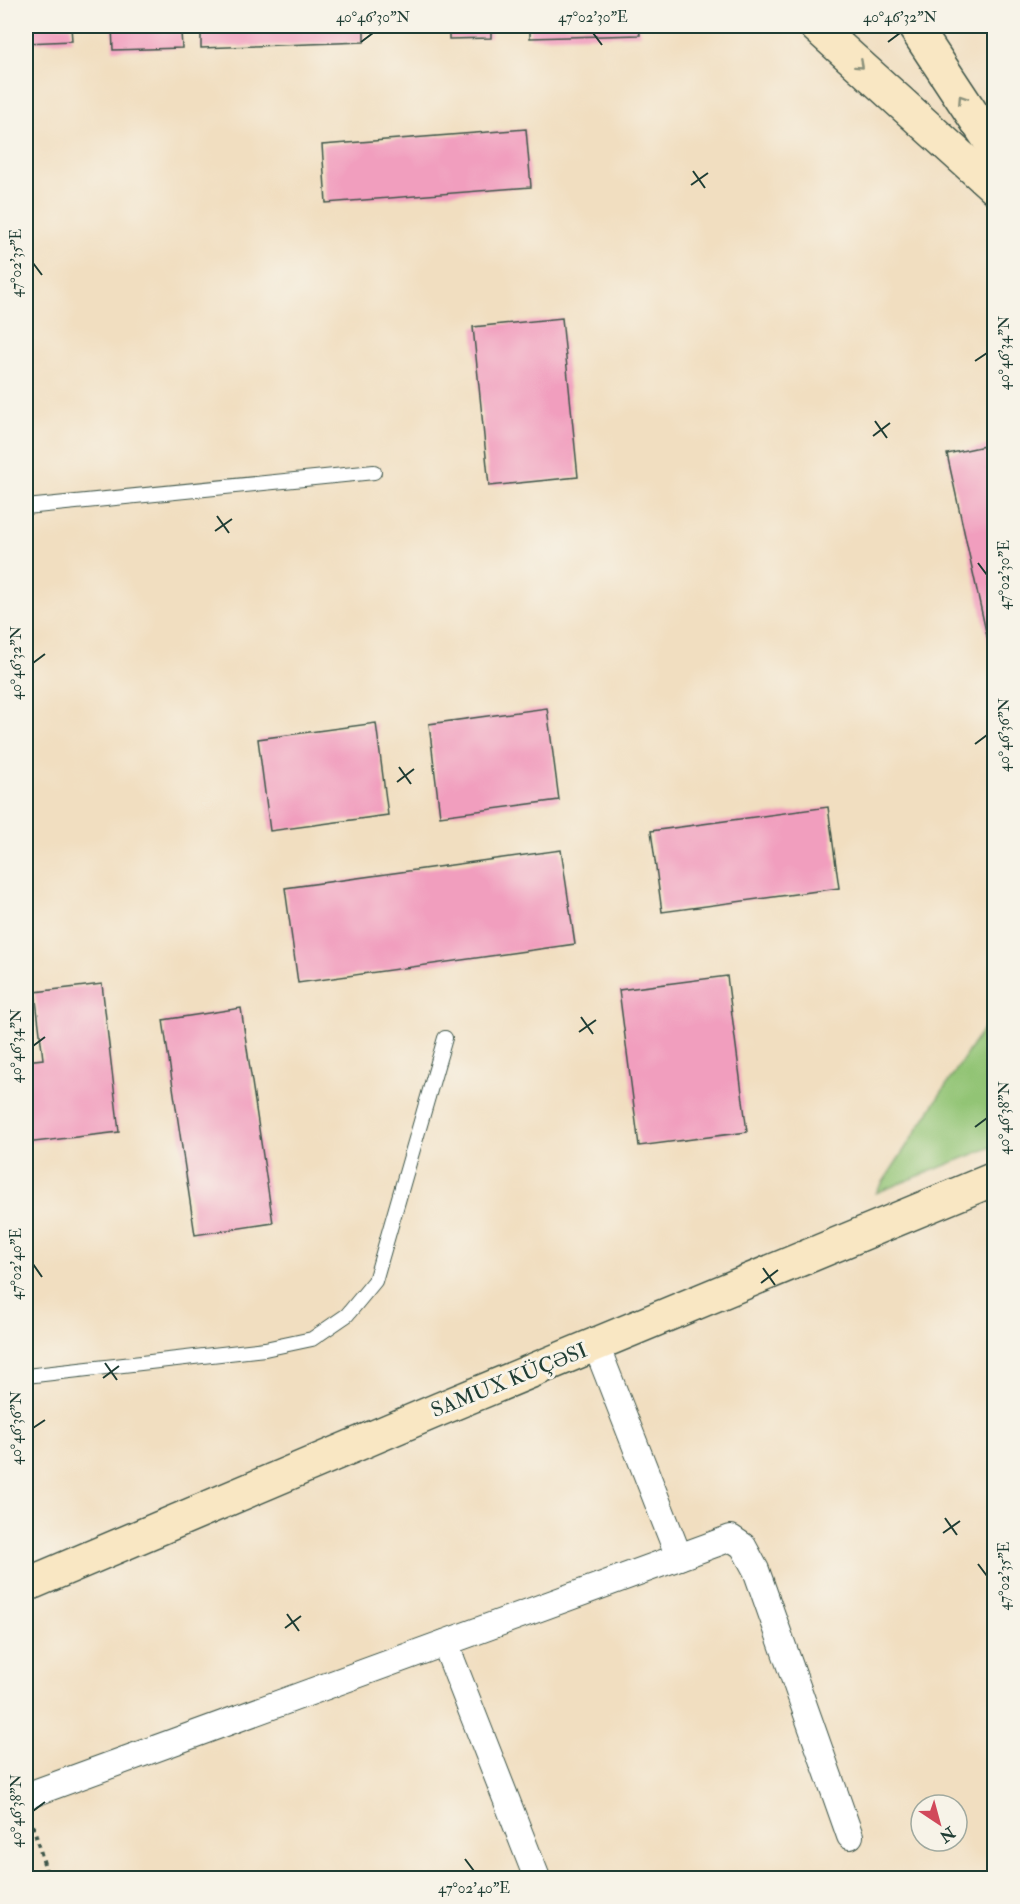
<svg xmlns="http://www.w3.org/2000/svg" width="1020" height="1904" viewBox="0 0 1020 1904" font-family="'IM FELL Double Pica',serif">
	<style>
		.green { fill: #92c474; stroke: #588054; stroke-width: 1.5 }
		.building { fill: #f19ebe }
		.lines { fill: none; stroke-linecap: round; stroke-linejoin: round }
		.service-casing { stroke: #3e5549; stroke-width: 16 }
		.minor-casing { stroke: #3e5549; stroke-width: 28 }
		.secondary-casing { stroke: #3e5549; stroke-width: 36 }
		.path { stroke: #3e5549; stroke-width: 4; stroke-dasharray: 4.5 4.5; stroke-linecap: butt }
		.service { stroke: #fff; stroke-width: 14 }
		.minor { stroke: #fff; stroke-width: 26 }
		.secondary { stroke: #f9e7c3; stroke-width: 33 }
		.oneway { stroke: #8c927c }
		.ticks { fill: none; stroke: #1f3d34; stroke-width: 2 }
		.labels { text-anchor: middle; stroke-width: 6; stroke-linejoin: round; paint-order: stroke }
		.street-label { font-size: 21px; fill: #1f3d34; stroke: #f7f3e8 }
		.neatline { fill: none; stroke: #1f3d34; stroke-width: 2 }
		.ticks-label { font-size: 15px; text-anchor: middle; fill: #1f3d34 }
	</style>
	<rect width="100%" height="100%" fill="#f7f3e8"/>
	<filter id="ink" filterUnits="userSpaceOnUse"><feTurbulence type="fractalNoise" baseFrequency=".0167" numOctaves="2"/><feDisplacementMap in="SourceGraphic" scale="12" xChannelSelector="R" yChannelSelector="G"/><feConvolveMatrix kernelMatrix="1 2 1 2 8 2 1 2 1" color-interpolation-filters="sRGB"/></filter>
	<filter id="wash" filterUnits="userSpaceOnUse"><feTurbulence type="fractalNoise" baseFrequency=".008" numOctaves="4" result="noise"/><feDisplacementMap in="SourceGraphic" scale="24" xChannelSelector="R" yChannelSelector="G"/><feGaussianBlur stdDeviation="1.35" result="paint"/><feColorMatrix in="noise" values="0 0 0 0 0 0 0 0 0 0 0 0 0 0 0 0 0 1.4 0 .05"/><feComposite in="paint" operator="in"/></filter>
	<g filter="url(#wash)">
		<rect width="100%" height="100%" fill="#f1dec0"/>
		<polygon class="green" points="994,1012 994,1146 876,1193"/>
		<g id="blocks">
			<g class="building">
				<polygon points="26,26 71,26 72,41 26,43"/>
				<polygon points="112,26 163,26 163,32 181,32 182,48 113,50"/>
				<polygon points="270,26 364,26 364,42 201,48 201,28"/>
				<polygon points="449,26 491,26 491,38 449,39"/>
				<polygon points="530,26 639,26 640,35 530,38"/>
				<polygon points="526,129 531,187 326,203 322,145"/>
				<polygon points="562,318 578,477 489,486 473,327"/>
				<polygon points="994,444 994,668 947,454"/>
				<polygon points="547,708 559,800 440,816 429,724"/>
				<polygon points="376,723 388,815 270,831 258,739"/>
				<polygon points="828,807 839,888 662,912 651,831"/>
				<polygon points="561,850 575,944 298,983 285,888"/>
				<polygon points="727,976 747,1132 639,1146 619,990"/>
				<polygon points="102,984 119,1132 26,1143 26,1061 43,1059 35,992"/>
				<polygon points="241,1008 273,1223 195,1235 163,1020"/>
			</g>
		</g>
	</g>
	<g filter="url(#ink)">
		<use href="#blocks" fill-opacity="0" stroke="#3e5549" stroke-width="1.5"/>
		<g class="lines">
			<g class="service-casing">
				<g id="service">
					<polyline points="26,507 374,472"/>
					<polyline points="26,1376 265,1349 312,1339 347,1315 375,1281 445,1038"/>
				</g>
			</g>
			<g class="minor-casing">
				<g id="minor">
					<polyline points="596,1345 679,1557"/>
					<polyline points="445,1643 537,1878"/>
					<polyline points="26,1796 731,1538 743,1546 756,1570 850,1836"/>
				</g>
			</g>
			<g class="secondary-casing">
				<g id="secondary">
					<polyline points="816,26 994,187"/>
					<polyline points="914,26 994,147"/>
					<polyline points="26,1585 440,1409 994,1179"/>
				</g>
			</g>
			<polyline class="path" points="33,1825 48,1878"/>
			<use href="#service" class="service"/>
			<use href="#minor" class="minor"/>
			<use href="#secondary" class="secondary"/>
		</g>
		<defs><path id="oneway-chevron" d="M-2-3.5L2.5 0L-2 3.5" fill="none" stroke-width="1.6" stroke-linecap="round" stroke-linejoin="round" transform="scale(1.5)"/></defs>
		<g class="oneway">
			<use href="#oneway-chevron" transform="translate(860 65) rotate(42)"/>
			<use href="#oneway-chevron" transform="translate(962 99) rotate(-123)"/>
		</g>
	</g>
	<path class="ticks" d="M593,33L602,45M361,42L373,33M888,42L900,33M693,171L705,188M691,185L708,173M33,263L42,275M975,361L987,353M875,421L887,438M873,436L890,423M217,516L229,533M215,531L232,519M978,563L987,575M33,663L45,654M975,744L987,735M399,767L411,784M397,782L414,769M581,1017L593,1034M579,1032L596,1020M33,1046L45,1037M975,1127L987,1118M33,1264L42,1277M763,1268L775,1285M761,1283L778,1270M105,1363L117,1380M103,1378L119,1366M33,1428L45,1420M945,1518L957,1535M943,1533L960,1521M978,1564L987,1576M287,1614L299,1631M285,1628L301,1616M33,1811L45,1802M465,1859L474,1871"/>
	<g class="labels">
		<g class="street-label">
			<text transform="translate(509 1380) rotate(-22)" y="7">SAMUX KÜÇƏSI</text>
		</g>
	</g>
	<rect width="1020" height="1904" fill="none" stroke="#f7f3e8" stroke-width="66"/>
	<g transform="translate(939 1823) rotate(144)"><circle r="28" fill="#f7f3e8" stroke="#a1aaa0" stroke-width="1.5"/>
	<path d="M0-4.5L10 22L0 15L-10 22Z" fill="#d1495b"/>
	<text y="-9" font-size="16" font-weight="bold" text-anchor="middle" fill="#1f3d34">N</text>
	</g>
	<rect x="33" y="33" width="954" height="1838" class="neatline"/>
	<g class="ticks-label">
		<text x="373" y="22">40°46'30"N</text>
		<text x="593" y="22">47°02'30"E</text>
		<text x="900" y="22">40°46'32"N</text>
		<text transform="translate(16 263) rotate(-90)" y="5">47°02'35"E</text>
		<text transform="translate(1004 353) rotate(-90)" y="5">40°46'34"N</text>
		<text transform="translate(1004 575) rotate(-90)" y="5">47°02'30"E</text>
		<text transform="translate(16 663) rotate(-90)" y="5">40°46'32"N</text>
		<text transform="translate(1004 735) rotate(-90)" y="5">40°46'36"N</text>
		<text transform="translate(16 1046) rotate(-90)" y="5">40°46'34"N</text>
		<text transform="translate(1004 1118) rotate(-90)" y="5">40°46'38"N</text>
		<text transform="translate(16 1264) rotate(-90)" y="5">47°02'40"E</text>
		<text transform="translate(16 1428) rotate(-90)" y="5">40°46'36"N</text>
		<text transform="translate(1004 1576) rotate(-90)" y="5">47°02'35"E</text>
		<text transform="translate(16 1811) rotate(-90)" y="5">40°46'38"N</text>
		<text x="474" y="1893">47°02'40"E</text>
	</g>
</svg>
